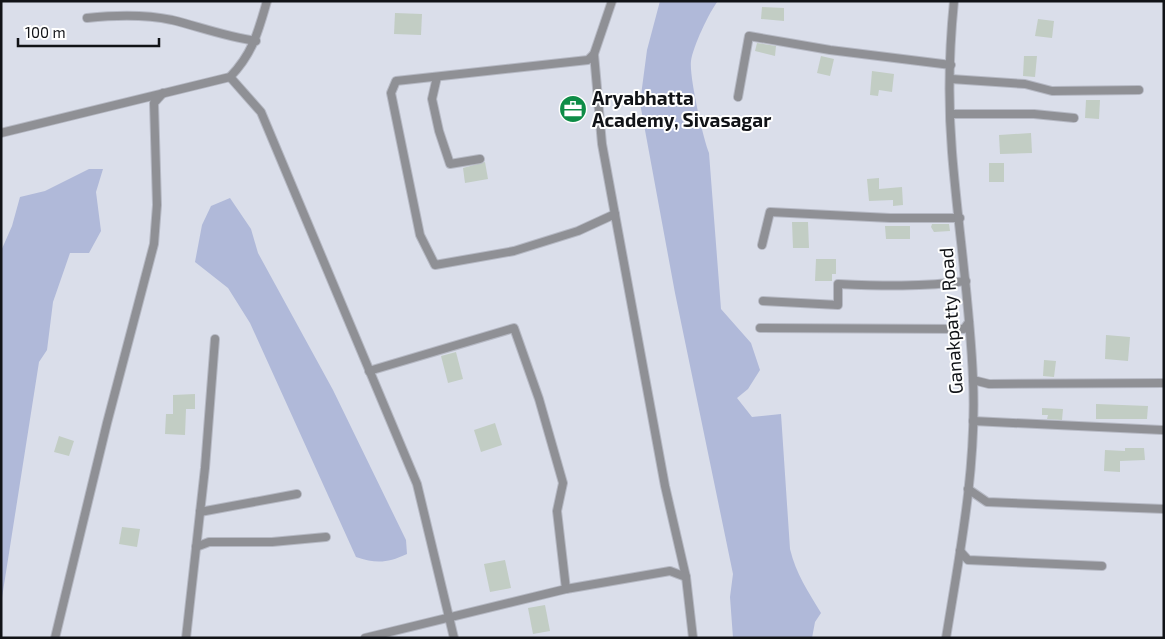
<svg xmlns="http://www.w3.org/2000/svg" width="1165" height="639" viewBox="0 0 1165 639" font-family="'Exo 2',sans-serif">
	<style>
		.green { fill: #b0b9d9 }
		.building { fill: #c2cdc4 }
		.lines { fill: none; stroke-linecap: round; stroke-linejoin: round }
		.minor-casing { stroke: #b6b9c4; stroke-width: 10 }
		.minor { stroke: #8f9095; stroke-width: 8 }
		.labels { text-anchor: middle; stroke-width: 4; stroke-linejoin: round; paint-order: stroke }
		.poi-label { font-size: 19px; font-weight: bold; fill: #111317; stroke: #fff; text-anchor: start }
		.street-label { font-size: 19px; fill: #111317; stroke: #fff }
	</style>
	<rect width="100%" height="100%" fill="#dadeea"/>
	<g class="green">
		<path d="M660,1H718C709,12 693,47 691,61C689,76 703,138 709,153L721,309L751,343L760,370L748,389L737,398L752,417L781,414L790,549C796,574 808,591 821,613L815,622L812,638H733L730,597L733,574L675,293L640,103L647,50Z"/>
		<polygon points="89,169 103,169 96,192 101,231 89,253 70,253 53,302 47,350 39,362 1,604 1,251 12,226 20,197 45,191"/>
		<path d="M230,198L251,229L258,253L333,390L406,540L407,554C387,563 377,564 356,557L250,323L228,288L195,262L202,225L211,206Z"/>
	</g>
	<g class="building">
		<polygon points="762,7 784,8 784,21 761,19"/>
		<polygon points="395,13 422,14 421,35 394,34"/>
		<polygon points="1038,19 1054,21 1052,38 1035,36"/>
		<polygon points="757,43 776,46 775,56 755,51"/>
		<polygon points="821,56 834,59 830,76 817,73"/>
		<polygon points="1024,56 1037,56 1035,77 1023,76"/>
		<polygon points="872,71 894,74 892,92 879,90 878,96 870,95"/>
		<polygon points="1086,100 1100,100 1099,119 1085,118"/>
		<polygon points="1031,133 1032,153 1000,154 999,135"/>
		<polygon points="485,162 488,179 465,183 463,168"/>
		<rect x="989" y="163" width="15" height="19"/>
		<polygon points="879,178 879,189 902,187 903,205 893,206 893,200 869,201 867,179"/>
		<polygon points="792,222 808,222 809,248 793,248"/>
		<polygon points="932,224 949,224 950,231 934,232 931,227"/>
		<polygon points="885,226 910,226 910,239 886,239"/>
		<polygon points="816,259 836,259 836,274 832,274 832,281 815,281"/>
		<polygon points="1106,335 1130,337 1128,361 1105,359"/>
		<polygon points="456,352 463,379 448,383 441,356"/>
		<polygon points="1044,360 1056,361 1054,377 1043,376"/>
		<polygon points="195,394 195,409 186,409 185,435 165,434 166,414 173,414 173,395"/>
		<polygon points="1096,404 1148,406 1147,419 1096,419"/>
		<polygon points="1042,408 1063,409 1062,420 1047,419 1048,415 1042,415"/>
		<polygon points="495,423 502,445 481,452 474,430"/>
		<polygon points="59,436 74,441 69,456 54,452"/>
		<polygon points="1125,448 1144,448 1145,460 1120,461 1120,472 1104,471 1105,450 1125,451"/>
		<polygon points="122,527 140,529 137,547 119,544"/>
		<polygon points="505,560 511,588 490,592 484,564"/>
		<polygon points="545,605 550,631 533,634 528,608"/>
	</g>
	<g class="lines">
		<g class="minor-casing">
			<g id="minor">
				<polyline points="612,1 594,54 602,144 665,486 686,577 693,638"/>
				<path d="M87,18C115,15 144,14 172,20C200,27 227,37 256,41"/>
				<polyline points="594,54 588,60 396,81 391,93 420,235 435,265 514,251 578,231 615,214"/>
				<polyline points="230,77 261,112 417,484 454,638"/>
				<polyline points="437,77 432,99 439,131 450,164 480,159"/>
				<polyline points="951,79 1025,84 1052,91 1139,90"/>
				<polyline points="738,97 749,36 830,50 951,65"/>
				<polyline points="952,114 1034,114 1074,118"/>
				<path d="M1,133L230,77C253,53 258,32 267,1"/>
				<polyline points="762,245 770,212 890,218 960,218"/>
				<path d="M763,301L838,305V284C881,286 923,287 966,281"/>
				<polyline points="760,328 964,329 969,322"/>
				<polyline points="369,371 514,328 539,399 563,483 557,511 566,589"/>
				<polyline points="973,380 989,384 1164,383"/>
				<polyline points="973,421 1162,430"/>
				<polyline points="968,489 987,502 1164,509"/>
				<polyline points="200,512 297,494"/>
				<polyline points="196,547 209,542 272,542 326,537"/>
				<polyline points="960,551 968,560 1102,566"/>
				<polyline points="55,638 107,423 154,244 157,205 154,103 163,93"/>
				<polyline points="186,638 205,468 215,339"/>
				<polyline points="365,638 566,589 670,571 686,577"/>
				<path d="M946,638C960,552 977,466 973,379C970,303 958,228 952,152C948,103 949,51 954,1"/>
			</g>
		</g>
		<use href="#minor" class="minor"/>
	</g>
	<defs>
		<g id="office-disc" transform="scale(1.4375)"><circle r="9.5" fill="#0e8c47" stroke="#fff"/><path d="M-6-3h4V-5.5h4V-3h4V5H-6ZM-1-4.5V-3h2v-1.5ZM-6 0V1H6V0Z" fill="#fff"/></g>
	</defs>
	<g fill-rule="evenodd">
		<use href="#office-disc" x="573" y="109"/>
	</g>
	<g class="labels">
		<g class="poi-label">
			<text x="592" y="105">Aryabhatta<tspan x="592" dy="22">Academy, Sivasagar</tspan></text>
		</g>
		<g class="street-label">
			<text transform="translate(951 321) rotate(-94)" y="7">Ganakpatty Road</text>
		</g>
	</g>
	<rect width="1165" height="639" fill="none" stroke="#111317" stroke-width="5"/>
	<path d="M18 38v8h141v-8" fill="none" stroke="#111317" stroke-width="2.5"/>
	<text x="25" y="38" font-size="15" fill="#111317" stroke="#ffffff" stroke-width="4" paint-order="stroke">100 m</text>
</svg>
